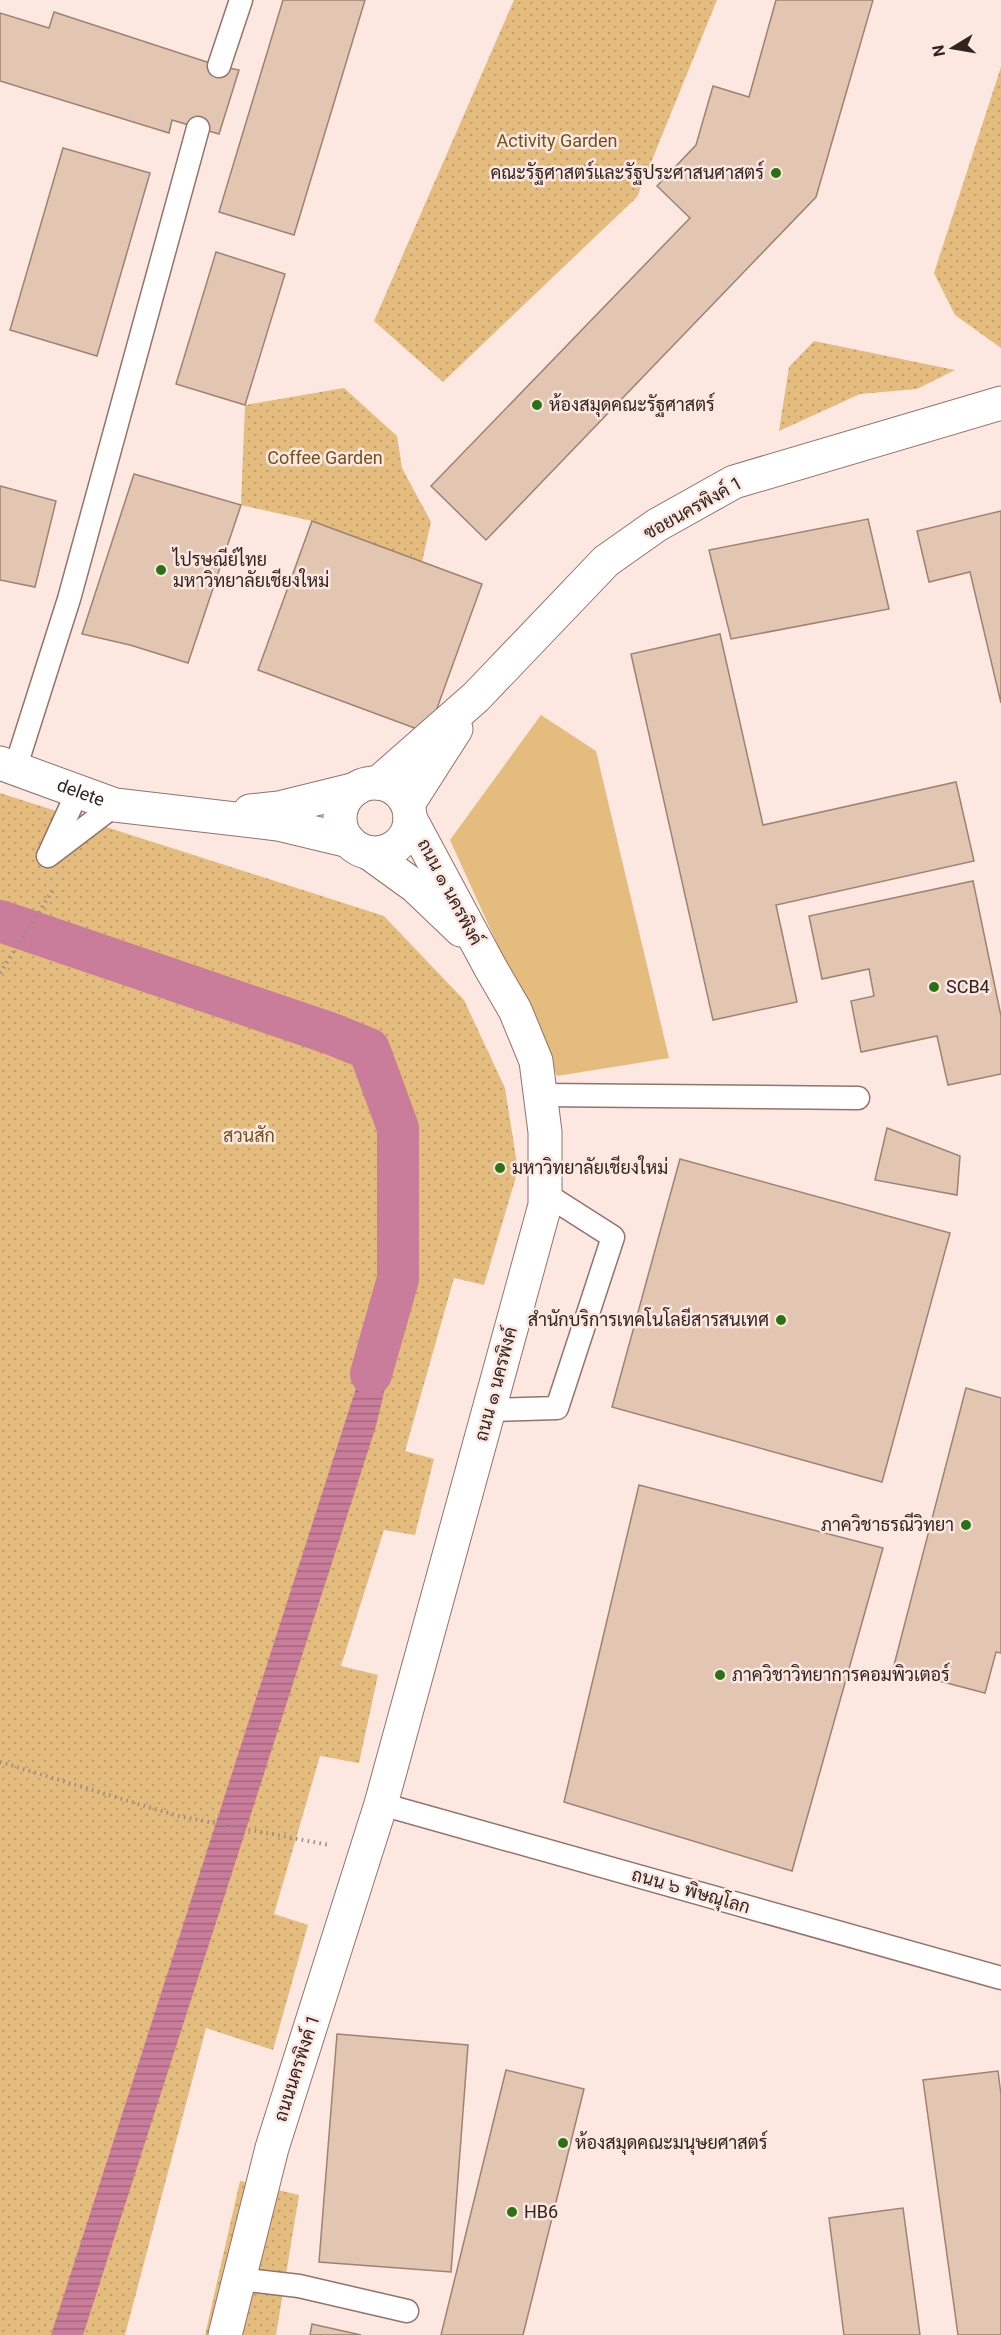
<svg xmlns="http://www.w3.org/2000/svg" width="1001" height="2335" viewBox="0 0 1001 2335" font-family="Roboto,Sarabun,sans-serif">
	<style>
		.grass { fill: #e3bc7e }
		.park { fill: url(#park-dots) }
		.water { fill: url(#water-rules) }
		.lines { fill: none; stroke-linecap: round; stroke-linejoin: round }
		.canal { stroke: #c97d9a; stroke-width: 42 }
		.building { fill: #e2c6b2; stroke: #9d8370; stroke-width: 1.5 }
		.service-casing { stroke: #93736a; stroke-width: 25 }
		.minor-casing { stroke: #93736a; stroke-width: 35 }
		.path { stroke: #9d8b86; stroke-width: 4; stroke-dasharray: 1.5 4.5; stroke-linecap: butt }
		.service { stroke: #fff; stroke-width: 22 }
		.minor { stroke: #fff; stroke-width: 33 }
		.poi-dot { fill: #2a7315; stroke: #fde7e1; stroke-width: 2 }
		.labels { text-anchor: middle; stroke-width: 5; stroke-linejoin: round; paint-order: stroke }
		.park-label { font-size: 18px; fill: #70521e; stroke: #fde7e1 }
		.poi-label { font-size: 18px; fill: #312420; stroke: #fde7e1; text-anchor: start }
		.street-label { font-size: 18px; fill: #312420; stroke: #fde7e1 }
	</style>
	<defs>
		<pattern id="park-dots" width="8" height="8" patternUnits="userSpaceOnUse" patternTransform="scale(1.5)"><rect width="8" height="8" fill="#e3bc7e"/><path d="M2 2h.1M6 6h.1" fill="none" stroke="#c3a16d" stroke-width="1.8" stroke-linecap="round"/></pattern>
		<pattern id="water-rules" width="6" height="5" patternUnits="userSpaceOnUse" patternTransform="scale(1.5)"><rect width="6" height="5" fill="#c97d9a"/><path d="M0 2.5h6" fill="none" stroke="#a4667d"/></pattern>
	</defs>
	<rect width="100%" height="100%" fill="#fde7e1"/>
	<polygon class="grass" points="541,715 596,751 669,1058 557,1076 450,840"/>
	<g class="park">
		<polygon points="514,0 717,0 637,197 443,382 374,321"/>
		<polygon points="1001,67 1001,348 955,315 934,273"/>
		<polygon points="814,341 955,370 917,389 860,394 779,431 789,367"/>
		<polygon points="344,388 397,436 402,468 431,522 422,562 312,521 241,505 245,405"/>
		<polygon points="0,793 384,916 464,1000 505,1088 518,1170 484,1285 454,1278 405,1451 434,1459 415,1535 384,1530 341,1666 378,1675 359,1763 320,1756 274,1914 308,1925 273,2050 206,2028 125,2335 0,2335"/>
		<polygon points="240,2181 299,2195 276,2335 205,2335"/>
	</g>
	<polygon class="water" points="402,1316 376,1426 83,2335 51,2335 377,1323"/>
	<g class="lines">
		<polyline class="canal" points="0,921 332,1034 369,1049 398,1128 398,1279 371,1374"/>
	</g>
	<g class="building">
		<polygon points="283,0 365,0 294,235 219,212"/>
		<polygon points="776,0 873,0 816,197 486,540 431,486 690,218 657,186 696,145 713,86 749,97"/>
		<polygon points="54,12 219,66 239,70 219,134 172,120 169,133 0,81 0,13 49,28"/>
		<polygon points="63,148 150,173 97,356 10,330"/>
		<polygon points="216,252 285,274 245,405 176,384"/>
		<polygon points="134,474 241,505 188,663 130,645 82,634"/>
		<polygon points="0,486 56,501 35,587 0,580"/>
		<polygon points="1001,511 1001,703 970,572 929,582 917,531"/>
		<polygon points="868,519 889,609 731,639 709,550"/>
		<polygon points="312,521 482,584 428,733 258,670"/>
		<polygon points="720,634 763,825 956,782 974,861 776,905 797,1002 713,1020 631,654"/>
		<polygon points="973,881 1001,1016 1001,1074 948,1085 937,1036 861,1052 851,1001 874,996 869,969 822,979 809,916"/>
		<polygon points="887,1128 960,1156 957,1195 875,1180"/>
		<polygon points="680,1159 950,1233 882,1482 612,1407"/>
		<polygon points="966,1388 1001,1398 1001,1653 996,1652 985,1693 893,1669"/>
		<polygon points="639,1485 883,1548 792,1871 564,1802"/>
		<polygon points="337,2034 468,2045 451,2272 319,2262"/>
		<polygon points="506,2070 584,2089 523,2335 441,2335"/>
		<polygon points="998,2071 1001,2095 1001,2335 958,2335 923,2080"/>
		<polygon points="903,2208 920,2335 844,2335 829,2218"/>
		<polygon points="312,2324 361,2335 310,2335"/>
	</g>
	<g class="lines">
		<g class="service-casing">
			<g id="service">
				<polyline points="219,66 241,0"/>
				<polyline points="15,769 69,599 198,128"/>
				<polyline points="50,852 78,791 64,786"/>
				<polyline points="48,856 115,805 105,801"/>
				<polyline points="541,1095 858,1098"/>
				<polyline points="489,1410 557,1408 613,1237 544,1193"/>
				<polyline points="381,1804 1001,1978"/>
				<polyline points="239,2279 299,2286 407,2311"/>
			</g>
		</g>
		<g class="minor-casing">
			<g id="minor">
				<path id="s1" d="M0,763L115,805L278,824L349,841"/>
				<polyline points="378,783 476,697 606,561 657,525 734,482 1001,403"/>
				<circle cx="375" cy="818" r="35"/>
				<polyline points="408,804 456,729"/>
				<polyline points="250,811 279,808 356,789"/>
				<polyline points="369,853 416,887 461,930"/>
				<polyline points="225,2335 272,2148 381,1804 545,1205 545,1132 536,1061 515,1010 490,967 410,818"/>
			</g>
		</g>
		<g class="path">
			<polyline points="0,973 55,887"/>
			<polyline points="0,1762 178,1816 329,1845"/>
		</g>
		<use href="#service" class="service"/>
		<use href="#minor" class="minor"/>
	</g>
	<g class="poi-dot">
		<circle cx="776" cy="173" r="6"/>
		<circle cx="537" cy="405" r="6"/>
		<circle cx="161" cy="570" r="6"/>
		<circle cx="934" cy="987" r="6"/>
		<circle cx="500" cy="1168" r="6"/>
		<circle cx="781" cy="1320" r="6"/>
		<circle cx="966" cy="1525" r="6"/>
		<circle cx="720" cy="1675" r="6"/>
		<circle cx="563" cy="2143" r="6"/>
		<circle cx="512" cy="2212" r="6"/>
	</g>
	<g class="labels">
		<g class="park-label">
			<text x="557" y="147">Activity Garden</text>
			<text x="325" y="464">Coffee Garden</text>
			<text x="249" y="1142">สวนสัก</text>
		</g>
		<g class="poi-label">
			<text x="764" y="179" text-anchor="end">คณะรัฐศาสตร์และรัฐประศาสนศาสตร์</text>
			<text x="549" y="411">ห้องสมุดคณะรัฐศาสตร์</text>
			<text x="173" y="566">ไปรษณีย์ไทย<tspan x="173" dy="21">มหาวิทยาลัยเชียงใหม่</tspan></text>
			<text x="946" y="993">SCB4</text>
			<text x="512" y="1174">มหาวิทยาลัยเชียงใหม่</text>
			<text x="769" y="1326" text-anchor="end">สำนักบริการเทคโนโลยีสารสนเทศ</text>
			<text x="954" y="1531" text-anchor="end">ภาควิชาธรณีวิทยา</text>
			<text x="732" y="1681">ภาควิชาวิทยาการคอมพิวเตอร์</text>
			<text x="575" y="2149">ห้องสมุดคณะมนุษยศาสตร์</text>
			<text x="524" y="2218">HB6</text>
		</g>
		<g class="street-label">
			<text transform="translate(693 508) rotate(-29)" y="6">ซอยนครพิงค์ 1</text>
			<text dy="6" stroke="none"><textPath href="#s1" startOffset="86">delete</textPath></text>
			<text transform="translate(450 892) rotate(62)" y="6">ถนน ๑ นครพิงค์</text>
			<text transform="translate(496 1384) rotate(-75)" y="6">ถนน ๑ นครพิงค์</text>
			<text transform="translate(691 1891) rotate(16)" y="6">ถนน ๖ พิษณุโลก</text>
			<text transform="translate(297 2068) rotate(-72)" y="6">ถนนนครพิงค์ 1</text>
		</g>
	</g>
	<g transform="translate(953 48) rotate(259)" stroke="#fde7e1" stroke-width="4.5" paint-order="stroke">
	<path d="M0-4.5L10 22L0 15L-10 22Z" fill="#312420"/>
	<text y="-9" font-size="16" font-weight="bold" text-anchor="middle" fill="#312420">N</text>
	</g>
</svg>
